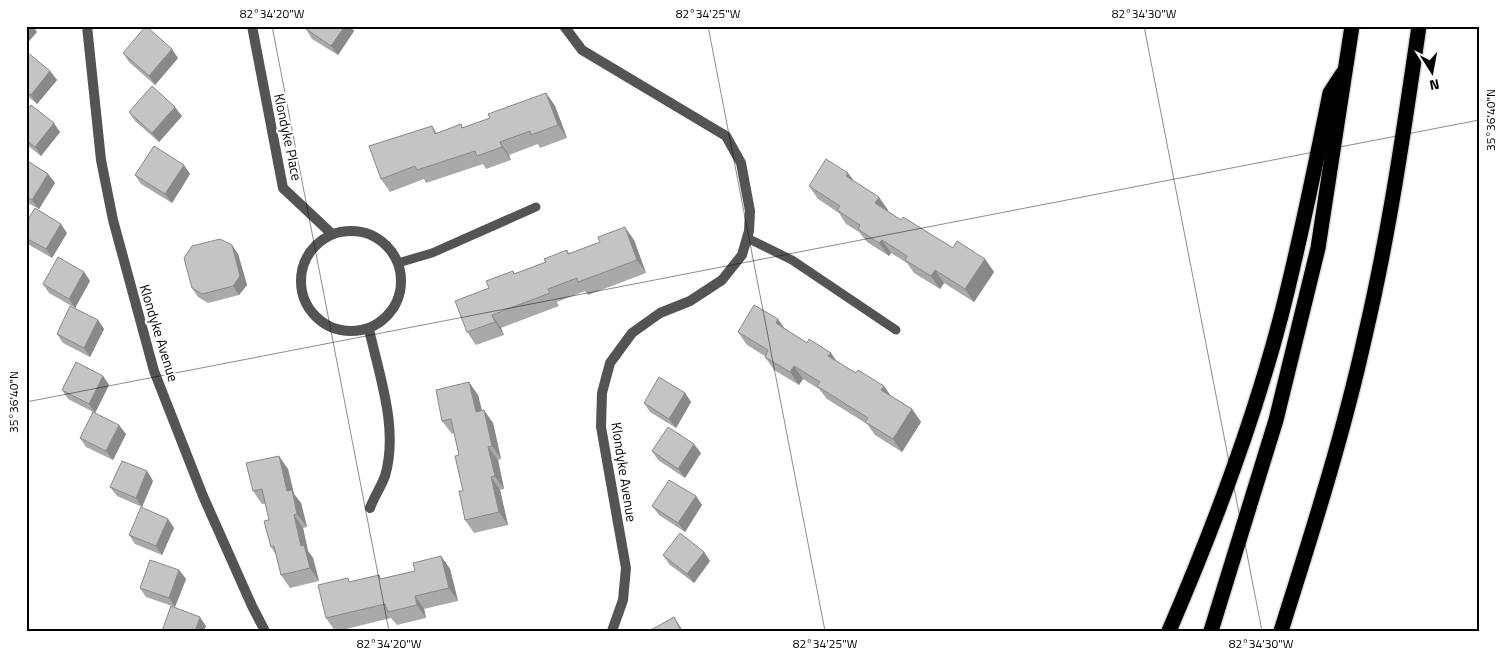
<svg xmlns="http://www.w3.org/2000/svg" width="1505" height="657" viewBox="0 0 1505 657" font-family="'Titillium Web',sans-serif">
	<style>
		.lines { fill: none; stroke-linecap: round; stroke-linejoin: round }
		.motorway-casing { stroke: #dbdbdb; stroke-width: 18 }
		.service { stroke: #545454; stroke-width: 9 }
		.minor { stroke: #545454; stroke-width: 10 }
		.motorway { stroke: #000; stroke-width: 15 }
		.wall { fill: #a9a9a9 }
		.shaded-wall { fill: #898989 }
		.building { fill: #c4c4c4; stroke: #898989 }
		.ticks { fill: none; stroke: #000; stroke-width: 1; stroke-opacity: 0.45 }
		.labels { text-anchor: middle; stroke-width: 4.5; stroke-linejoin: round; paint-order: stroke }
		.street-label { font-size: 14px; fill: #000; stroke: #fff }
		.neatline { fill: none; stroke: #000; stroke-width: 2 }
		.ticks-label { font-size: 12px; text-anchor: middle; fill: #000 }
	</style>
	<rect width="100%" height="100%" fill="#fff"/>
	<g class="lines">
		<g class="motorway-casing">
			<g id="motorway">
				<path d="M1169,631C1213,529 1253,424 1281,316C1300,242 1315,168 1330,93L1343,73"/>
				<polyline points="1211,631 1276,420 1318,248 1352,26"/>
				<path d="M1281,631C1312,533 1343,436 1365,336C1389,234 1404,130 1419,26"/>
			</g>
		</g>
		<g class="service">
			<polyline points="747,238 792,260 896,330"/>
			<polyline points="398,263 432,253 536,207"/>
		</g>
		<g class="minor">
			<polyline points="87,26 101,160 113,220 154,371 203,496 252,606 265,631"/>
			<polyline points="252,26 283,188 332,234"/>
			<polyline points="564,26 582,50 726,136 741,163 750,211 749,231 742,255 722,280 690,301 660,313 632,333 610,363 602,393 601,427 626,568 623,600 612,631"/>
			<circle cx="351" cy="281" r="50"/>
			<path d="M369,329C379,375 399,429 385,476C381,487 374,497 370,508"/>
		</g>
		<use href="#motorway" class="motorway"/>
	</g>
	<g class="wall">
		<polygon points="308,26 350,26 354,31 338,55 312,39 306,29"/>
		<polygon points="123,53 178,58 155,85 129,62"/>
		<polygon points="26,54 50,71 57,80 37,104 26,95"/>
		<polygon points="546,93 555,106 567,138 540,148 538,144 509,155 511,160 486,169 483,164 426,183 424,179 390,192 381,179 432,126 437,133 461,124 463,128 490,118"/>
		<polygon points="26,111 60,132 41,156 26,144"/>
		<polygon points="129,112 182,116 159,142 135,121"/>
		<polygon points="26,160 48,174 55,183 39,209 26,202"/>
		<polygon points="190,174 172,203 141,184 135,175"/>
		<polygon points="854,181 888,210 887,211 901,220 953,248 985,259 994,272 974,302 944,283 940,289 914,273 907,263 891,253 889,256 867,242 859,232 846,224 839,213 818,199 809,186"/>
		<polygon points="26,223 67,233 52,258 26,243"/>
		<polygon points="634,240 646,273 588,295 585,291 557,302 559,306 501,328 504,335 476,345 467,332 489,288 513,271 515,274 546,262 567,250 569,253"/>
		<polygon points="238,254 247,285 239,295 208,303 198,297 192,288"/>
		<polygon points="84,272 90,281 75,308 49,293 43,284"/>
		<polygon points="98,320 104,329 90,357 63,343 57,334"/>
		<polygon points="784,328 912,409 921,422 902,452 875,435 867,424 827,399 819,389 803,379 799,385 774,370 765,357 765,356 747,345 738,332"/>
		<polygon points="103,376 109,385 95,413 68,399 62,390"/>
		<polygon points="685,393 691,402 676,428 650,412 644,403"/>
		<polygon points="478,395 482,410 493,423 501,459 498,460 504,489 500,490 508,525 474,533 465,520 463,491 459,455 454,433 452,434 442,421"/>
		<polygon points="126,434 113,460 86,447 80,438"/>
		<polygon points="652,451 701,453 685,478 658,460"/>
		<polygon points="288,469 294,494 301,503 307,527 303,528 308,551 313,558 319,581 290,588 281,575 276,555 271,547 269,520 265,504 262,504 253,491"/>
		<polygon points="147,471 153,481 142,507 117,496 110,487"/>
		<polygon points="696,496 702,505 685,532 659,515 652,506"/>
		<polygon points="168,519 174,528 162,555 135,544 129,535"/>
		<polygon points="704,552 710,561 694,583 669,564 663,555"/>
		<polygon points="441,556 450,569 458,601 424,609 426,618 397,625 391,618 338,631 335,631 326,618 350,582 379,575 381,579 415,571"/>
		<polygon points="179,570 186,579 175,607 146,597 140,588"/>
	</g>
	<g class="shaded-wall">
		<polygon points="28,26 33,26 37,32 26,45 26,29"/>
		<polygon points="149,26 154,26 151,29"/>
		<polygon points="345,26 350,26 354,31 338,55 331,46"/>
		<polygon points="172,49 178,58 155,85 149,76"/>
		<polygon points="50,71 57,80 37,104 31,95"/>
		<polygon points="546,93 555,106 567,138 558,125"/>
		<polygon points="175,107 182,116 159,142 152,133"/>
		<polygon points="54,123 60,132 41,156 35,147"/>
		<polygon points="500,142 509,155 511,160 502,147"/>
		<polygon points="184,165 190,174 172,203 165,194"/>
		<polygon points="848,173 858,186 846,176"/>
		<polygon points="48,174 55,183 39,209 32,200"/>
		<polygon points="879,197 888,210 884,216 875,203"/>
		<polygon points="61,224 67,233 52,258 46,249"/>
		<polygon points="625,227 634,240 646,273 637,260"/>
		<polygon points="882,240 891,253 889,256 879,243"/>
		<polygon points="232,245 238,254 247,285 239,295 233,286"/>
		<polygon points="985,259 994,272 974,302 965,289"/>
		<polygon points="935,270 944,283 940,289 931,276"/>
		<polygon points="84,272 90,281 75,308 69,299"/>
		<polygon points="492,315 501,328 504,335 495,322"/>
		<polygon points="778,319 787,332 776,323"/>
		<polygon points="98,320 104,329 90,357 84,348"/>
		<polygon points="831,353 840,366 828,356"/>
		<polygon points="794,366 803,379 799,385 790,372"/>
		<polygon points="103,376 109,385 95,413 89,404"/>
		<polygon points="469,382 478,395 485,425 476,412"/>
		<polygon points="884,386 893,399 881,390"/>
		<polygon points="685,393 691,402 676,428 669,419"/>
		<polygon points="912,409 921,422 902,452 893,439"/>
		<polygon points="484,410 493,423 501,459 492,446"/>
		<polygon points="119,425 126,434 113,460 106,451"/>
		<polygon points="694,444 701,453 685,478 678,469"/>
		<polygon points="488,447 498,460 504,489 495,476"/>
		<polygon points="279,456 288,469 294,494 301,503 307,527 297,514 287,491"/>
		<polygon points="147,471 153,481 142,507 136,498"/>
		<polygon points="491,477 500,490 508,525 499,512"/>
		<polygon points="696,496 702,505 685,532 678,523"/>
		<polygon points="294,515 303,528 308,551 313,558 319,581 310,568 301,546"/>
		<polygon points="168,519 174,528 162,555 156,546"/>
		<polygon points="704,552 710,561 694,583 687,574"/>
		<polygon points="441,556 450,569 458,601 449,588"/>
		<polygon points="179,570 186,579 175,607 169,598"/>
		<polygon points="415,596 424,609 426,618 417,605"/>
		<polygon points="200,617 206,626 204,631 195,631"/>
		<polygon points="674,617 683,631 681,631"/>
	</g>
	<g class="building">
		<polygon points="146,26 172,49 149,76 123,53"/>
		<polygon points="308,26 345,26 331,46 306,29"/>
		<polygon points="27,52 50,71 31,95 26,91 26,54"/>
		<polygon points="152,86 175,107 152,133 129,112"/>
		<polygon points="546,93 558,125 531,135 530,131 500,142 502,147 477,156 475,151 417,170 415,166 381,179 369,146 432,126 435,134 461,124 462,128 490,118 488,114"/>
		<polygon points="31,105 54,123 35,147 26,140 26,111"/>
		<polygon points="154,146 184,165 165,194 135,175"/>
		<polygon points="826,159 848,173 846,176 879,197 875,203 901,220 903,217 953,248 957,241 985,259 965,289 935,270 931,276 905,260 907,256 882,240 879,243 858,229 860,225 837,210 840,206 809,186"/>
		<polygon points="26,160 48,174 32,200 26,196"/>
		<polygon points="35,208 61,224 46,249 26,238 26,223"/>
		<polygon points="625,227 637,260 578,282 577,278 548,289 550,293 492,315 495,322 467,332 455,301 489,288 486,281 513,271 514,274 546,262 544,259 567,250 568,254 600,242 598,237"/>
		<polygon points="220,239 232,245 240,276 233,286 202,294 192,288 184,258 192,246"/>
		<polygon points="58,257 84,272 69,299 43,284"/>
		<polygon points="754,305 778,319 776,323 807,343 809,339 831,353 828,356 856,373 858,370 884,386 881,390 912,409 893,439 865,422 868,418 817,386 820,382 794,366 790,372 765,357 768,350 738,332"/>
		<polygon points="70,306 98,320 84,348 57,334"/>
		<polygon points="76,362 103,376 89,404 62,390"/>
		<polygon points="659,377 685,393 669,419 644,403"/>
		<polygon points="469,382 476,412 484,410 492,446 488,447 495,476 491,477 499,512 465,520 459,491 463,491 455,456 459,455 451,419 442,421 436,390"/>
		<polygon points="93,412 119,425 106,451 80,438"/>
		<polygon points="668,427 694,444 678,469 652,451"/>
		<polygon points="279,456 287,491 292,490 297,514 294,515 301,546 304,545 310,568 281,575 274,546 271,547 264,521 269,520 262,489 253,491 246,463"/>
		<polygon points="122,461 147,471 136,498 110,487"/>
		<polygon points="669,480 696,496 678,523 652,506"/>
		<polygon points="141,507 168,519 156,546 129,535"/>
		<polygon points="680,533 704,552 687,574 663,555"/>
		<polygon points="441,556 449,588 415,596 417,605 388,612 385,604 326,618 318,585 348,578 349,582 379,575 380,579 415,571 413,563"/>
		<polygon points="150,560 179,570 169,598 140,588"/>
		<polygon points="171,606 200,617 195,631 162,631"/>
		<polygon points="674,617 681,631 649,631"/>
	</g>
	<path class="ticks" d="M272,26L389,631M708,26L825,631M1144,26L1262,631M26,402L1479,120"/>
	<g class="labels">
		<g class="street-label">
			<text transform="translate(288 137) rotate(78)" y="5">Klondyke Place</text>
			<text transform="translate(159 333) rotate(73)" y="5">Klondyke Avenue</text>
			<text transform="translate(624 472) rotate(81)" y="5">Klondyke Avenue</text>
		</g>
	</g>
	<rect width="1505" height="657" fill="none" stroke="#ffffff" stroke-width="55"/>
	<g transform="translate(1432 72) rotate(169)" stroke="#ffffff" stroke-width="4" paint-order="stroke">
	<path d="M0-4L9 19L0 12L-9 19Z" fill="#000000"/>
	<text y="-8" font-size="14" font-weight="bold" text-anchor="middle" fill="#000000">N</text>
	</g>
	<rect x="28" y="28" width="1450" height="602" class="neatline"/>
	<g class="ticks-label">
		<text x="272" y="18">82°34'20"W</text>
		<text x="708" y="18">82°34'25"W</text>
		<text x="1144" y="18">82°34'30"W</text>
		<text transform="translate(1491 120) rotate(-90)" y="4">35°36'40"N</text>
		<text transform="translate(14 402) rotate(-90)" y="4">35°36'40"N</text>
		<text x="389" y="648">82°34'20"W</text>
		<text x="825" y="648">82°34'25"W</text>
		<text x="1261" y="648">82°34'30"W</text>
	</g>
</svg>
